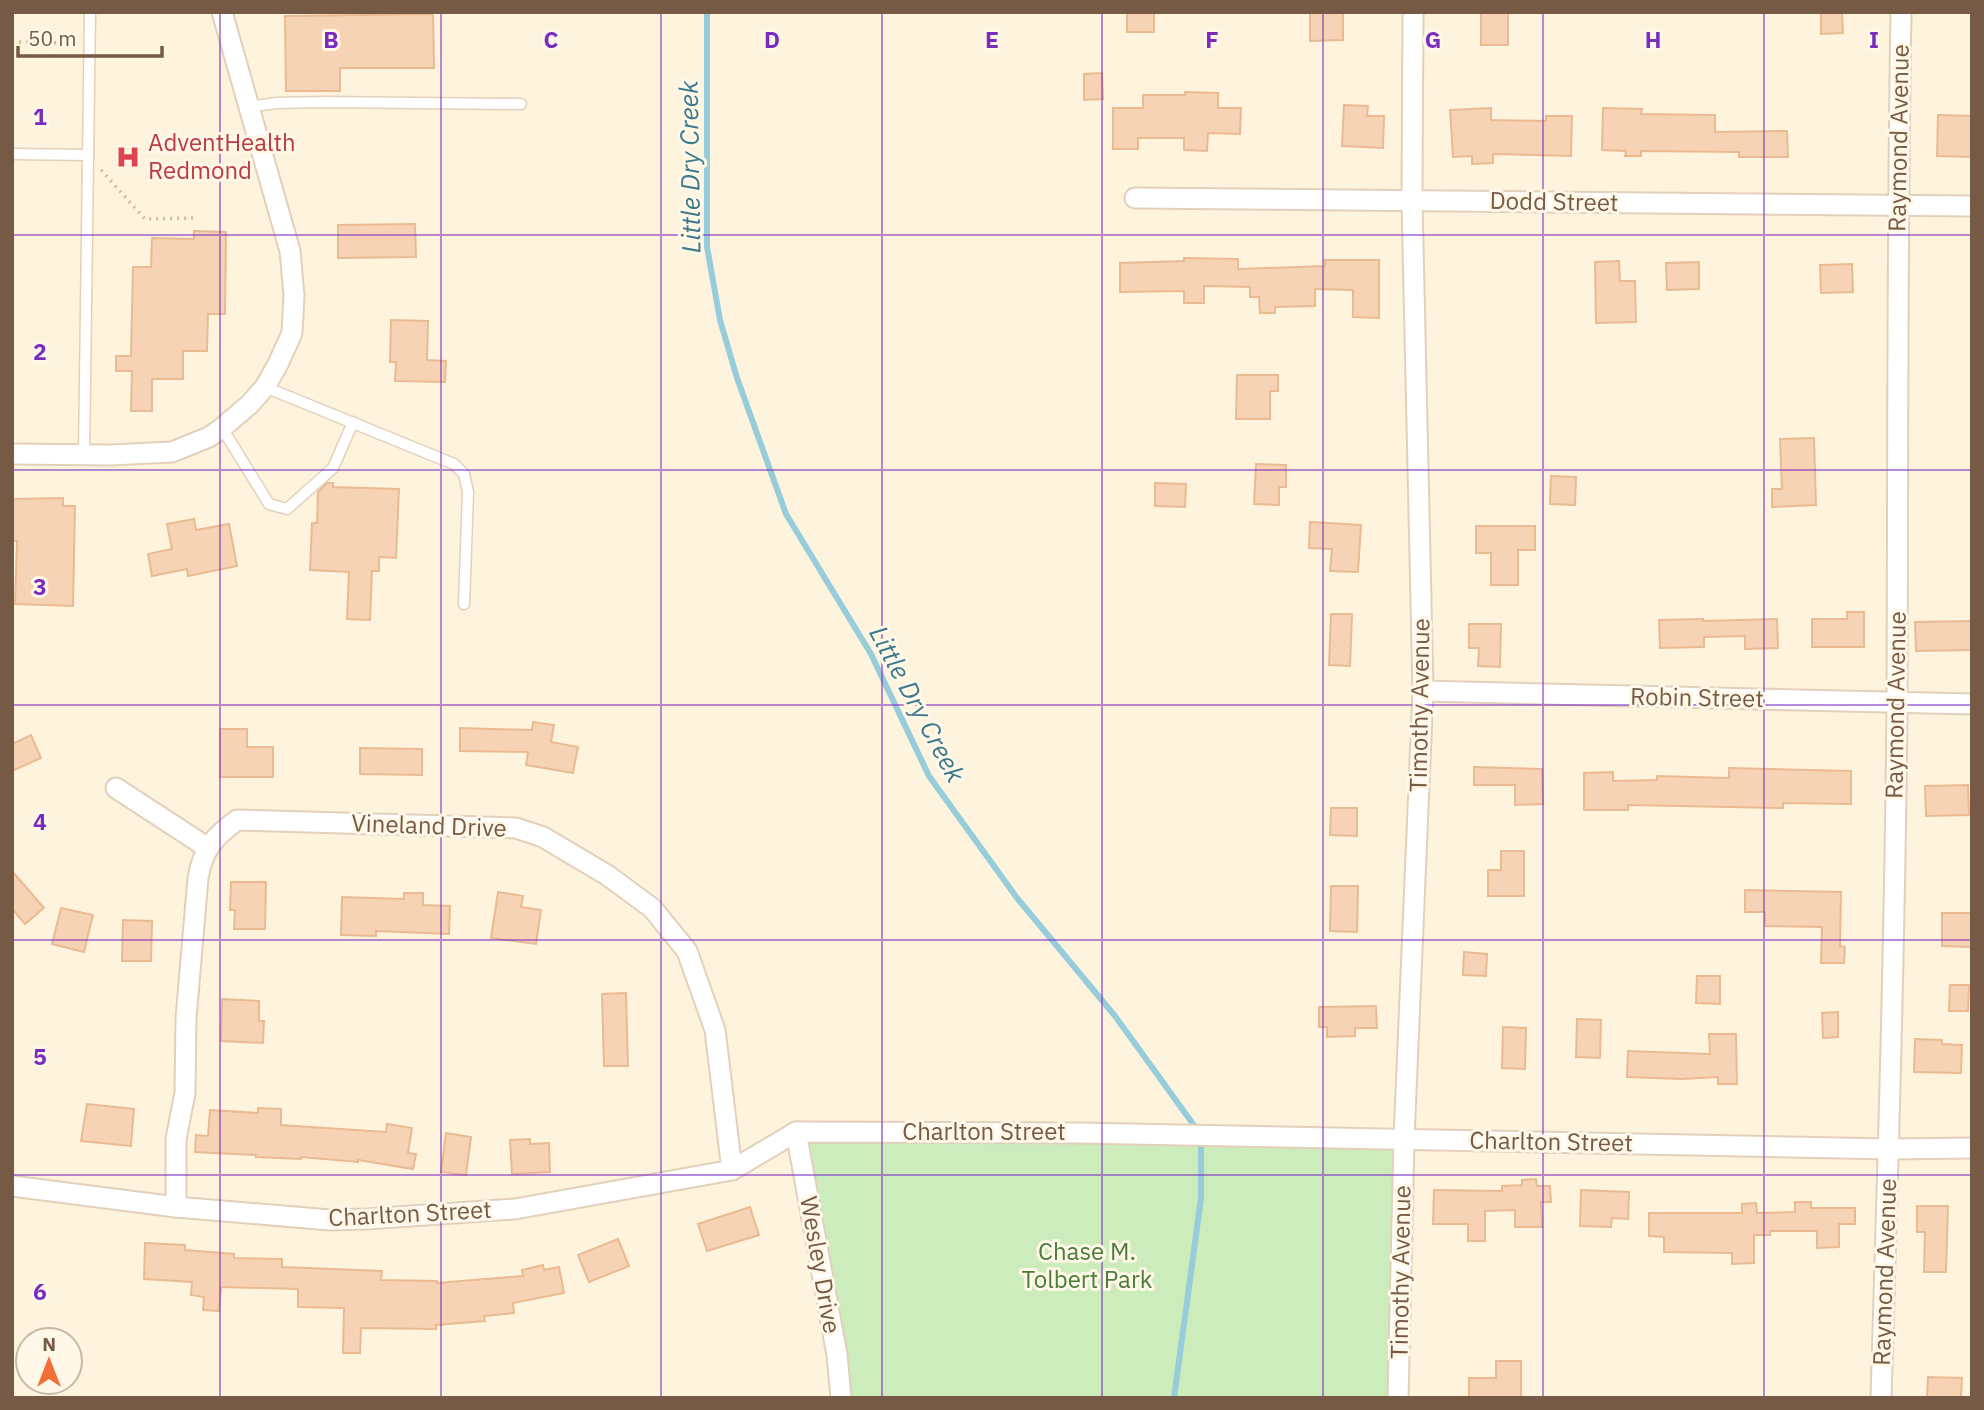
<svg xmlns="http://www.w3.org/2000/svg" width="1984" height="1410" viewBox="0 0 1984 1410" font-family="'IBM Plex Sans',sans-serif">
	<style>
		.green { fill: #ccecbc }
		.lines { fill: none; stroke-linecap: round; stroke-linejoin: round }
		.stream { stroke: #97ccdb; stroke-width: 6 }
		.building { fill: #f6d3b4; stroke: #eaba93; stroke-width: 2 }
		.service-casing { stroke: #e3d0ba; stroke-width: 13 }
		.minor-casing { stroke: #e3d0ba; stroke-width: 23 }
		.path { stroke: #dab697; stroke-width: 3.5; stroke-dasharray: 2 5; stroke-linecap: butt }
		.service { stroke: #fff; stroke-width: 10 }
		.minor { stroke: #fff; stroke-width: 19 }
		.grid { fill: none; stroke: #7b2cbf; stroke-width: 2; stroke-opacity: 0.55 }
		.labels { text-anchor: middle; stroke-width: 6; stroke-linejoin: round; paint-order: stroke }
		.street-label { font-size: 24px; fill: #765a45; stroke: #fff7e7 }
		.health-label { font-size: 24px; fill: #be3a42; stroke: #fff7e7; text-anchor: start }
		.park-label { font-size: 24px; fill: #4b7d3b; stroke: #fff7e7 }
		.water-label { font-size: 26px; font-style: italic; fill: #3c798b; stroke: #fff7e7 }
		.grid-label { font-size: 23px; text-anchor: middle; font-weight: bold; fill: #7b2cbf; stroke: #fff7e7; stroke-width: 6; stroke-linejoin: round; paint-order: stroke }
	</style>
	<rect width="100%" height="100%" fill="#fef4de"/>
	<polygon class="green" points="796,1132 1404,1139 1398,1398 841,1398"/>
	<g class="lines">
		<polyline class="stream" points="707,12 707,247 720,320 737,378 786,514 871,654 929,776 1017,898 1115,1016 1201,1135 1201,1198 1174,1398"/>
	</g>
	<g class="building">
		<rect x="1127" y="12" width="27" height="20"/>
		<polygon points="1310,12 1343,12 1343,40 1310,41"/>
		<rect x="1481" y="12" width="27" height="33"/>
		<polygon points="1821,12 1842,12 1843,33 1821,34"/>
		<polygon points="433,14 434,68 340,68 340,91 286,91 285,16"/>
		<polygon points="1102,73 1103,99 1084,100 1084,74"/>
		<polygon points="1185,92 1218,93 1218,108 1241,108 1240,134 1208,133 1207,151 1184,150 1184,138 1138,138 1138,149 1113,149 1113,108 1143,108 1143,95 1185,95"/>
		<polygon points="1344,105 1368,106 1367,116 1384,116 1383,148 1342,146"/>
		<polygon points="1491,108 1491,120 1546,121 1546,116 1572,116 1571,156 1493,154 1493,163 1472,164 1472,156 1453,157 1450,110"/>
		<polygon points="1603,108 1642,109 1641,114 1715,115 1715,132 1787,131 1788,157 1739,157 1739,152 1641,151 1641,156 1625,156 1626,151 1602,150"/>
		<polygon points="1938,115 1972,116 1972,157 1937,156"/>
		<polygon points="415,224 416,257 338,258 338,225"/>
		<polygon points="194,231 226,232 225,314 208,314 207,351 183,351 183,379 152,379 152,411 131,411 132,371 116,371 116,356 131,356 133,267 151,267 152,238 194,239"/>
		<polygon points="1184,258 1238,259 1238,269 1325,266 1325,260 1379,260 1379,318 1353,317 1353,290 1315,289 1315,306 1275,307 1275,313 1260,313 1259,297 1250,297 1250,287 1204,286 1204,303 1184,303 1184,291 1120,292 1120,263 1184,261"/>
		<polygon points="1619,261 1620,281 1635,281 1636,322 1596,323 1595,262"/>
		<polygon points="1699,262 1699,289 1667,290 1666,263"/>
		<polygon points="1852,264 1853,292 1821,293 1820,265"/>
		<polygon points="391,320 428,321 427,360 446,361 445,382 395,381 396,362 390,362"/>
		<polygon points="1237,375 1278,375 1278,391 1270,391 1270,419 1236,419"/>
		<polygon points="1814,438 1816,505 1772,507 1772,489 1782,489 1780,439"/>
		<polygon points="1256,464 1286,465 1286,487 1279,487 1279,505 1254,504"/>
		<polygon points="1551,476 1576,477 1575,505 1550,504"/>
		<polygon points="327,483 333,483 333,487 399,489 396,558 379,557 379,571 372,571 370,620 347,619 349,572 310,570 312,523 317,523 318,492"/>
		<polygon points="1155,483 1186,484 1185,507 1155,506"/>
		<polygon points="63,498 63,506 75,506 73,606 15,604 17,541 12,541 12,499"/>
		<polygon points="194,519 196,530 229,524 237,566 188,576 187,569 152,576 148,554 172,549 167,524"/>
		<polygon points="1310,522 1361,525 1358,572 1330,571 1332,549 1309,548"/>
		<polygon points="1476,526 1535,526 1535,550 1518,550 1518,585 1491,585 1491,553 1476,553"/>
		<polygon points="1847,612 1864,612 1864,647 1812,647 1812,619 1847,619"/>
		<polygon points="1331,614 1352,614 1350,666 1329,665"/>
		<polygon points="1703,619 1703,621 1777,619 1778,648 1745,649 1745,636 1704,637 1704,647 1660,648 1659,620"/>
		<polygon points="1972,621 1972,650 1916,651 1915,622"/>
		<polygon points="1469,624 1501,624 1500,667 1478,666 1479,648 1469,648"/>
		<polygon points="533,722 554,725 551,742 578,747 573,773 526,765 528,752 460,751 460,728 532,730"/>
		<polygon points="220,729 247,729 247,747 273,747 273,777 220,777"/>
		<polygon points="31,735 41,758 12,771 12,744"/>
		<polygon points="360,748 422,749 422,775 360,774"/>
		<polygon points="1474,767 1542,769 1543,804 1515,805 1515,785 1474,785"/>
		<polygon points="1729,768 1851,771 1851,804 1783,803 1783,808 1628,805 1628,810 1584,810 1584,773 1613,772 1613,781 1657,780 1657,776 1729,778"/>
		<polygon points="1968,785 1969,815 1926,816 1925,786"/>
		<polygon points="1331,808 1357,808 1357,836 1330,835"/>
		<polygon points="1501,851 1524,851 1524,896 1488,896 1488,870 1501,870"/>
		<polygon points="12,871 44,908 25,924 12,909"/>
		<polygon points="231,882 266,882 265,929 234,929 235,910 230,910"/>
		<polygon points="1331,886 1358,886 1357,932 1330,931"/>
		<polygon points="1745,890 1841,892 1840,946 1845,947 1844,963 1821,963 1822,927 1765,926 1765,912 1745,912"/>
		<polygon points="498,892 523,896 521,907 541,910 536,944 491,938"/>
		<polygon points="404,893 423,893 423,905 450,906 449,934 376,931 376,936 341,935 342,897 404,899"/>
		<polygon points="61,908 93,915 84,952 52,944"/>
		<polygon points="1942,913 1972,913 1972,947 1942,946"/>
		<polygon points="123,920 152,921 151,961 122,961"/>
		<polygon points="1464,952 1487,954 1486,976 1463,975"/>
		<polygon points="1697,976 1720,976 1720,1004 1696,1003"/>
		<polygon points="1950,985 1969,985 1968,1011 1949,1011"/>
		<polygon points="626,993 628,1066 604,1066 602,994"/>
		<polygon points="222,999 259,1001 259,1021 264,1021 263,1043 221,1041"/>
		<polygon points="1376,1006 1377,1028 1355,1028 1355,1036 1327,1037 1327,1027 1319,1027 1319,1007"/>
		<polygon points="1838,1012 1838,1037 1823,1038 1822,1013"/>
		<polygon points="1577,1019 1601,1020 1600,1058 1576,1057"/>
		<polygon points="1503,1027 1526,1028 1525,1069 1502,1068"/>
		<polygon points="1709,1034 1736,1034 1737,1084 1718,1084 1718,1077 1682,1079 1627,1077 1628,1051 1710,1054"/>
		<polygon points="1915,1039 1942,1040 1942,1044 1962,1045 1961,1073 1914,1072"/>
		<polygon points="87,1104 134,1109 131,1146 81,1141"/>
		<polygon points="258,1108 281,1109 281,1125 386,1132 387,1124 412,1128 408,1153 416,1154 413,1169 358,1160 358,1162 301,1157 301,1159 256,1157 256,1155 195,1152 196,1135 208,1136 210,1110 258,1113"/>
		<polygon points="446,1133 471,1137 466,1175 441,1172"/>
		<polygon points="530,1139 530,1144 549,1143 550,1172 512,1174 510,1140"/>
		<polygon points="1536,1179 1537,1186 1550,1186 1551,1202 1541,1202 1542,1227 1515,1227 1515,1210 1485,1211 1485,1241 1468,1241 1468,1224 1433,1224 1434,1190 1502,1191 1502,1186 1522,1185 1522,1180"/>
		<polygon points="1581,1190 1629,1192 1628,1219 1612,1218 1611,1227 1580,1226"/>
		<polygon points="1795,1202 1811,1202 1811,1208 1855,1208 1855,1224 1839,1224 1839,1247 1817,1248 1817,1231 1770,1231 1770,1235 1754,1235 1754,1263 1732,1264 1732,1253 1664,1252 1664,1237 1649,1236 1649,1213 1742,1213 1742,1204 1756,1203 1757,1213 1795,1212"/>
		<polygon points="1917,1206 1948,1206 1946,1272 1924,1272 1925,1232 1917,1232"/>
		<polygon points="750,1207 759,1235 707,1251 698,1224"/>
		<polygon points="618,1239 629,1266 589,1282 578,1255"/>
		<polygon points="145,1243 185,1245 185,1250 234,1254 234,1258 282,1259 282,1267 382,1271 381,1280 437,1281 437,1283 523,1276 522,1270 543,1265 544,1270 559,1267 564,1293 513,1303 514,1313 484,1316 485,1321 436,1325 436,1329 361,1328 360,1353 343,1353 344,1308 298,1307 298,1289 221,1287 219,1311 203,1310 204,1297 191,1295 192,1282 144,1279"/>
		<polygon points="1496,1361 1521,1361 1521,1398 1469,1398 1469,1378 1496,1378"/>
		<polygon points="1928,1377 1962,1378 1961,1398 1927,1398"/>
	</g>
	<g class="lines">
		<g class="service-casing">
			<g id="service">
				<polyline points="249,107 276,103 324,102 521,104"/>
				<polyline points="12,154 88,155"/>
				<polyline points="265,387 454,464 464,474 468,492 464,604"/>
				<polyline points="222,428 269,504 287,509 333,468 353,422"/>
				<polyline points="84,455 90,12"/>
			</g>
		</g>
		<g class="minor-casing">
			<g id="minor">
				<polyline points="1135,198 1972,206"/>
				<polyline points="12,454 111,455 172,452 209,437 222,428 250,404 265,387 278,364 292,333 294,295 290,251 222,12"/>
				<polyline points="1423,691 1972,704"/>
				<polyline points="116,788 208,848"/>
				<polyline points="796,1132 837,1355 841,1398"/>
				<polyline points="12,1186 176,1207 330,1220 367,1219 515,1209 732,1170 796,1132 1079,1133 1889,1149 1972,1148"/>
				<path d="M176,1207V1139L185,1093L186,1018L198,878C203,849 214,837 237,820L516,828L543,837L607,875L652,908L687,951L715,1030L732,1170"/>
				<polyline points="1398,1398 1404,1139 1423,691 1412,200 1413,12"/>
				<path d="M1881,1398C1888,1166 1895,934 1897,702C1898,472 1897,242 1901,12"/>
			</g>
		</g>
		<g class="path">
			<polyline points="12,42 77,43"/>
			<polyline points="101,170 145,219 194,218"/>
		</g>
		<use href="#service" class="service"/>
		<use href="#minor" class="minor"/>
	</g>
	<path class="grid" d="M220,12V1398M441,12V1398M661,12V1398M882,12V1398M1102,12V1398M1323,12V1398M1543,12V1398M1764,12V1398M12,235H1972M12,470H1972M12,705H1972M12,940H1972M12,1175H1972"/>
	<defs>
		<g id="hospital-bare" transform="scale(1.89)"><path d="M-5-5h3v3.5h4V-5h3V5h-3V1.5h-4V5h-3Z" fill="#e0444e" stroke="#fff7e7" stroke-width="2.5" paint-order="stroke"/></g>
	</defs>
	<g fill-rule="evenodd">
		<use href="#hospital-bare" x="128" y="157"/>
	</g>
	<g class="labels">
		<g class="street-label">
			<text transform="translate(1899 138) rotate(-89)" y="8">Raymond Avenue</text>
			<text transform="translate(1554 202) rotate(1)" y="8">Dodd Street</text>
			<text transform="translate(1697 698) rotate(1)" y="8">Robin Street</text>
			<text transform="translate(1420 705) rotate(-89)" y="8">Timothy Avenue</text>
			<text transform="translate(1896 705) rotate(-89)" y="8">Raymond Avenue</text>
			<text transform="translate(429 826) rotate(2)" y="8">Vineland Drive</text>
			<text x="984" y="1140">Charlton Street</text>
			<text transform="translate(1551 1142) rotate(1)" y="8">Charlton Street</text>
			<text transform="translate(410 1214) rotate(-3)" y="8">Charlton Street</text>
			<text transform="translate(820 1265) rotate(80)" y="8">Wesley Drive</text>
			<text transform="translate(1401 1272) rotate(-89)" y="8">Timothy Avenue</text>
			<text transform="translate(1885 1272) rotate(-88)" y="8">Raymond Avenue</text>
		</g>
		<g class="health-label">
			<text x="148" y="151">AdventHealth<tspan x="148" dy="28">Redmond</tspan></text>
		</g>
		<g class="park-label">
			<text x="1087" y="1260">Chase M.<tspan x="1087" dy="28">Tolbert Park</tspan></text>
		</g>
		<g class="water-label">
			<text transform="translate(690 167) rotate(-91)" y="9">Little Dry Creek</text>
			<text transform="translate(917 704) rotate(62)" y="9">Little Dry Creek</text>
		</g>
	</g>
	<g class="grid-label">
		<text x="331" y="48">B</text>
		<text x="551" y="48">C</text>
		<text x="772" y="48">D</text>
		<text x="992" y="48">E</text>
		<text x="1212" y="48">F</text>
		<text x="1433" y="48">G</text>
		<text x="1653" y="48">H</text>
		<text x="1874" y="48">I</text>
		<text x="40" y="125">1</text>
		<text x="40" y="360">2</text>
		<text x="40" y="595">3</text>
		<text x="40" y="830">4</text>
		<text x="40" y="1065">5</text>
		<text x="40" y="1300">6</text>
	</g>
	<rect width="1984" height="1410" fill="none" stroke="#765a45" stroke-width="28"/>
	<g transform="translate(49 1361)"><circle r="33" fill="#fff7e7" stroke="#c8b8a6" stroke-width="2"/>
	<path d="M0-5L12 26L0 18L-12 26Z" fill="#f36f38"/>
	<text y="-10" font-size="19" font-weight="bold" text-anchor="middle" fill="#765a45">N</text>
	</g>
	<path d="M18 46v10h144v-10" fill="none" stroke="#765a45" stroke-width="3.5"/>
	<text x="28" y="46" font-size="21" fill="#765a45" stroke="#fff7e7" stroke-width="5" paint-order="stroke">50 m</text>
</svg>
